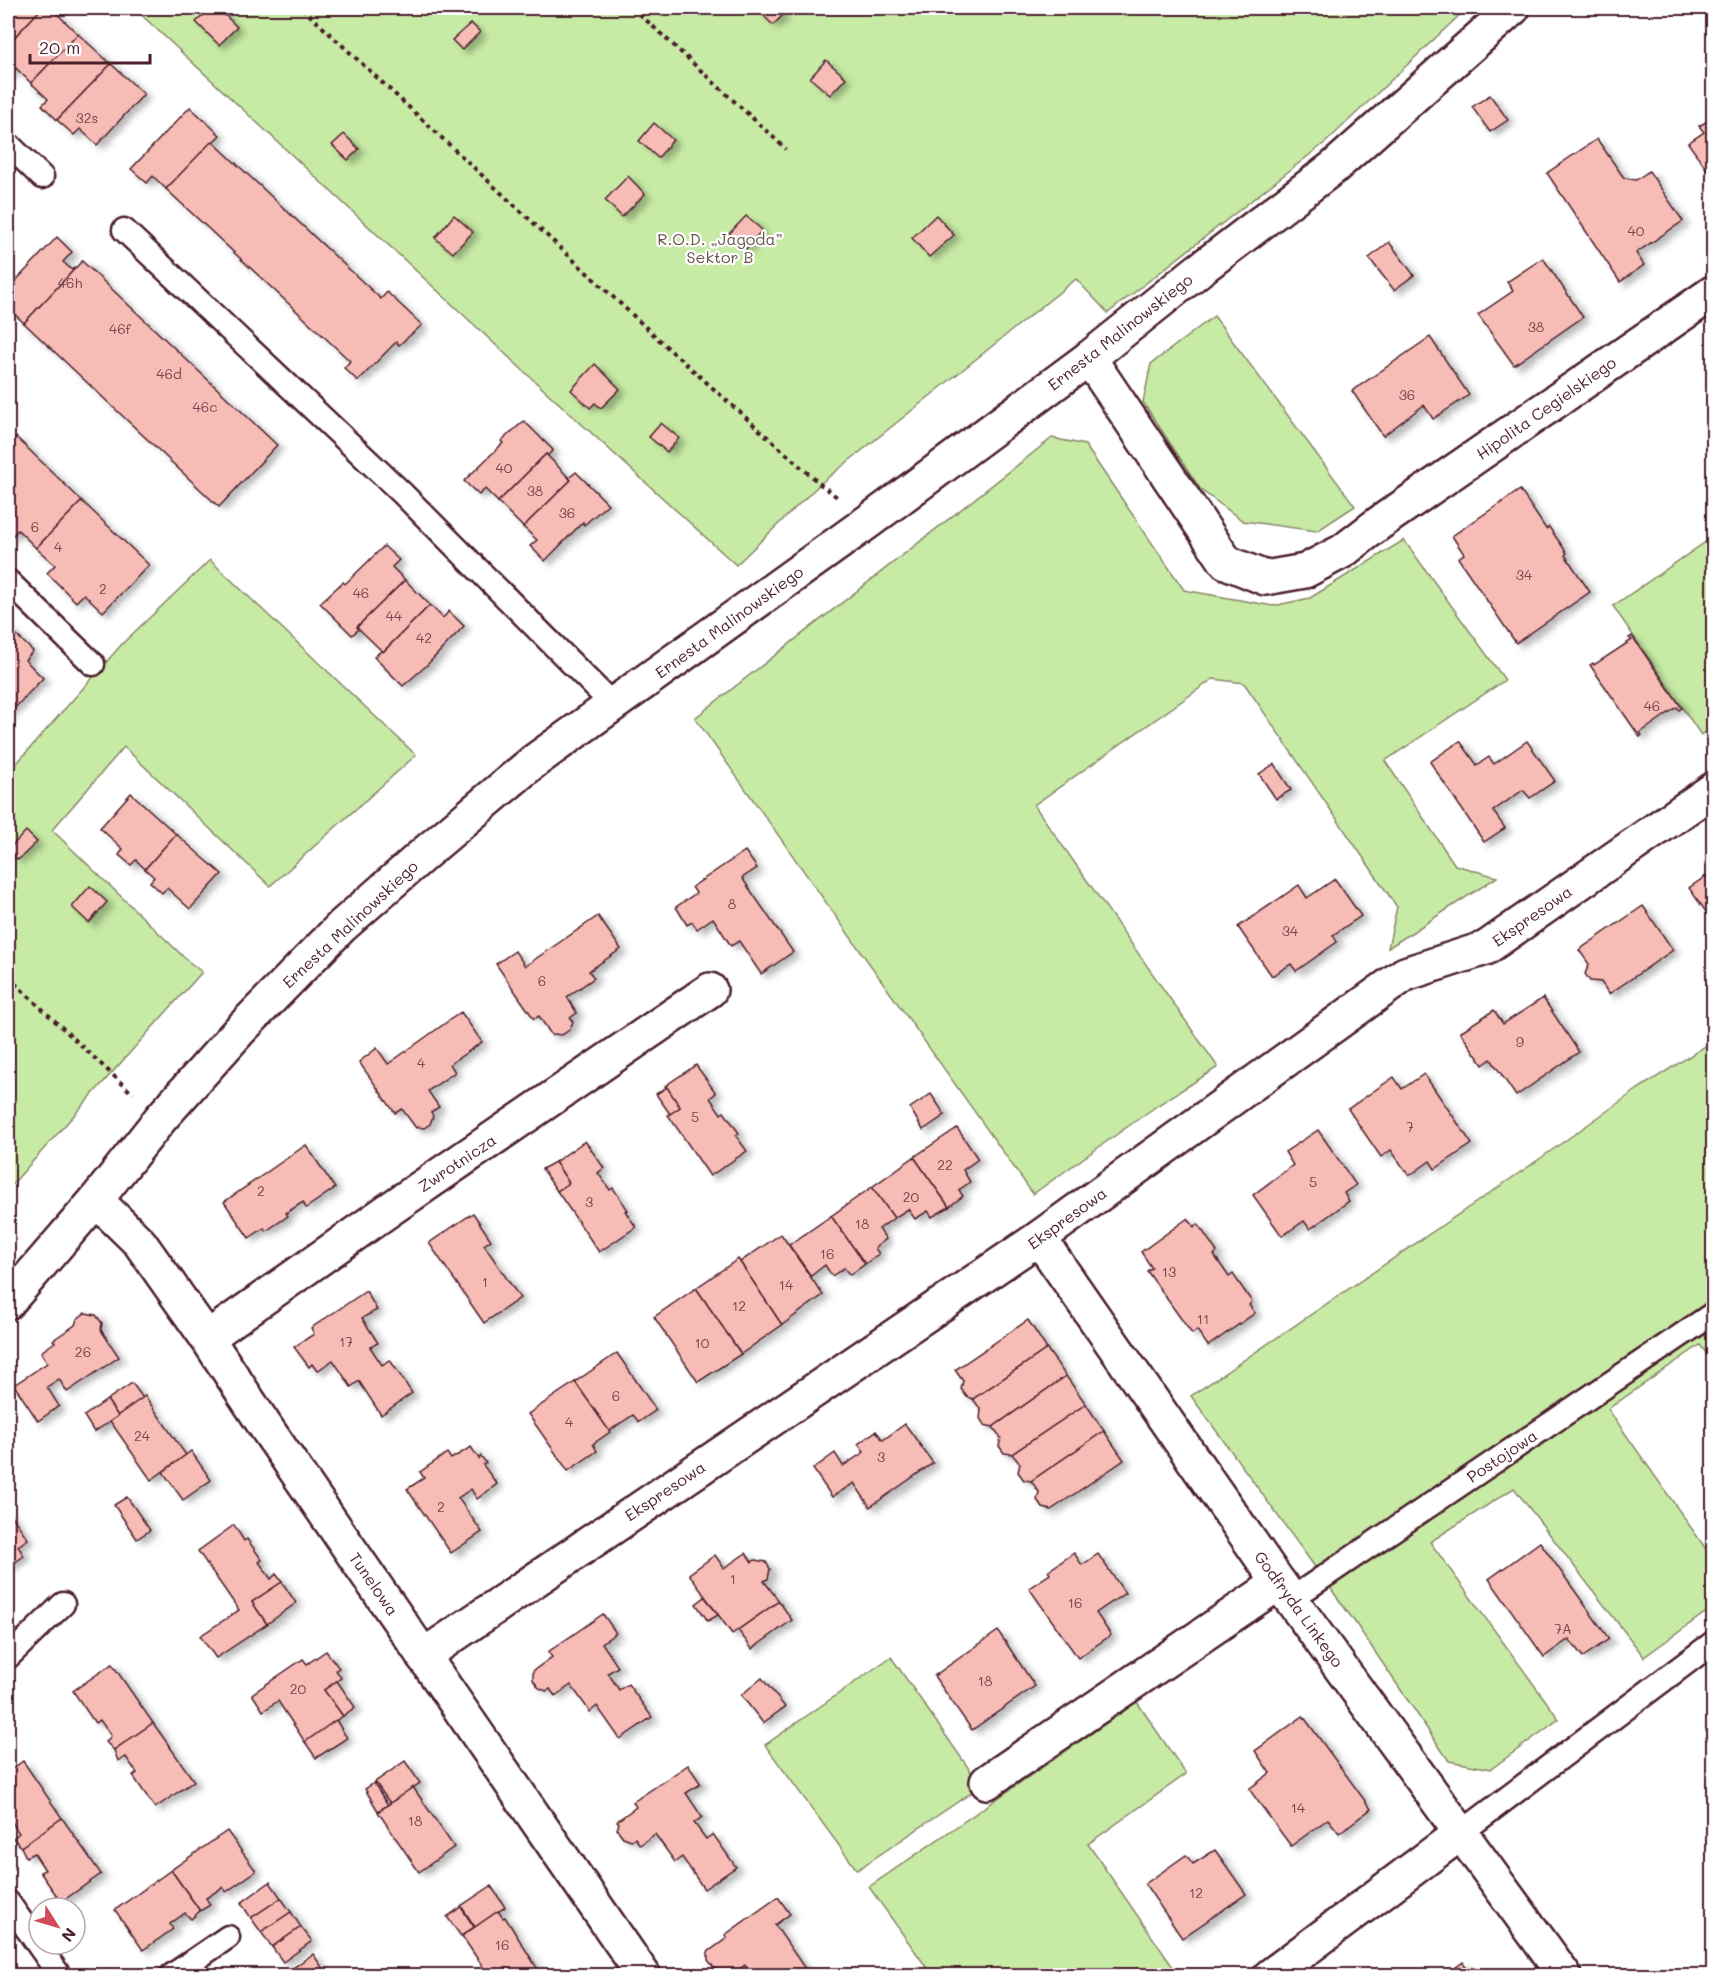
<svg xmlns="http://www.w3.org/2000/svg" width="1721" height="1983" viewBox="0 0 1721 1983" font-family="Mali,sans-serif">
	<style>
		.green { fill: #c7eba5; stroke: #888568; stroke-width: 1.5 }
		.building { fill: #f7bcb5; stroke: #4a1f2b; stroke-width: 1.5; filter: url(#shadow) }
		.lines { fill: none; stroke-linecap: round; stroke-linejoin: round }
		.service-casing { stroke: #4a1f2b; stroke-width: 27 }
		.minor-casing { stroke: #4a1f2b; stroke-width: 38 }
		.path { stroke: #4a1f2b; stroke-width: 4; stroke-dasharray: 4.5 4.5; stroke-linecap: butt }
		.service { stroke: #fff; stroke-width: 22 }
		.minor { stroke: #fff; stroke-width: 33 }
		.labels { text-anchor: middle; stroke-width: 4.5; stroke-linejoin: round; paint-order: stroke }
		.number-label { font-size: 14px; fill: #75464e }
		.park-label { font-size: 16px; fill: #69524a; stroke: #fff }
		.street-label { font-size: 16px; fill: #4a1f2b; stroke: #fff }
	</style>
	<defs>
		<filter id="shadow"><feDropShadow dx="6" dy="4" stdDeviation="3" flood-color="#0004"/></filter>
	</defs>
	<rect width="100%" height="100%" fill="#fff"/>
	<filter id="ink" filterUnits="userSpaceOnUse"><feTurbulence type="fractalNoise" baseFrequency=".0167" numOctaves="2"/><feDisplacementMap in="SourceGraphic" scale="12" xChannelSelector="R" yChannelSelector="G"/><feConvolveMatrix kernelMatrix="1 2 1 2 8 2 1 2 1" color-interpolation-filters="sRGB"/></filter>
	<g filter="url(#ink)">
		<g class="green">
			<polygon points="134,8 1467,8 1326,142 1108,313 1076,279 820,484 736,565 529,376"/>
			<polygon points="1214,316 1355,506 1317,531 1243,521 1201,490 1143,402 1151,364"/>
			<polygon points="1052,438 1085,445 1184,590 1273,606 1310,598 1404,540 1505,680 1385,761 1455,865 1497,877 1388,948 1397,907 1244,683 1213,679 1034,805 1218,1067 1158,1105 1033,1194 695,718"/>
			<polygon points="1713,537 1713,727 1701,735 1613,606"/>
			<polygon points="210,560 416,755 270,886 124,747 52,830 188,961 202,972 8,1189 8,773 123,643"/>
			<polygon points="1713,1041 1713,1362 1700,1345 1608,1409 1713,1559 1713,1607 1644,1657 1514,1488 1430,1542 1559,1719 1491,1769 1449,1761 1352,1618 1191,1396 1528,1167 1638,1089"/>
			<polygon points="891,1657 981,1786 857,1870 765,1745"/>
			<polygon points="1137,1702 1186,1774 1088,1844 1175,1970 1166,1976 932,1975 869,1887"/>
		</g>
		<g class="building">
			<polygon points="8,8 42,8 8,44"/>
			<polygon points="42,8 51,8 78,34 31,83 16,68 10,75 8,73 8,44"/>
			<polygon points="211,8 218,8 237,27 219,45 196,22"/>
			<polygon points="756,8 775,8 783,15 773,25"/>
			<polygon points="471,23 480,32 462,50 452,40"/>
			<polygon points="78,34 111,64 57,120 42,105 48,99 31,83"/>
			<polygon points="826,60 846,78 830,95 810,78"/>
			<polygon points="111,64 144,94 97,145 80,129 74,135 57,120"/>
			<polygon points="1490,95 1508,120 1490,132 1472,107"/>
			<polygon points="190,107 220,135 166,189 153,176 147,183 131,169"/>
			<polygon points="1714,117 1714,179 1688,143 1704,132 1699,126"/>
			<polygon points="654,123 673,140 658,158 639,141"/>
			<polygon points="344,134 359,149 348,160 332,145"/>
			<polygon points="1597,139 1624,178 1636,180 1649,171 1683,221 1636,253 1644,265 1620,282 1547,173"/>
			<polygon points="212,141 381,299 387,292 422,325 399,345 396,342 358,381 344,368 350,361 166,189"/>
			<polygon points="628,176 645,194 622,217 605,200"/>
			<polygon points="454,215 473,232 453,253 435,238"/>
			<polygon points="936,215 954,235 929,257 912,238"/>
			<polygon points="746,216 762,230 746,249 729,234"/>
			<polygon points="57,237 72,252 63,262 72,270 75,267 76,268 24,323 8,308 8,289"/>
			<polygon points="1389,242 1414,275 1394,290 1369,258"/>
			<polygon points="1543,258 1583,317 1514,365 1478,315 1513,291 1507,282"/>
			<polygon points="82,261 277,445 219,507 24,323"/>
			<polygon points="1430,337 1469,395 1433,419 1424,405 1383,436 1352,391"/>
			<polygon points="595,364 620,389 601,408 595,403 590,408 571,390"/>
			<polygon points="524,421 553,450 547,456 546,454 498,502 485,489 479,495 464,481 503,443 501,441"/>
			<polygon points="661,423 679,438 667,452 649,437"/>
			<polygon points="16,437 82,501 36,548 18,530 10,538 8,536 8,446"/>
			<polygon points="546,454 571,480 523,527 498,502"/>
			<polygon points="576,472 608,504 584,525 583,522 545,561 530,546 537,540 523,527 571,480 569,478"/>
			<polygon points="1520,490 1546,529 1549,527 1567,553 1565,555 1590,592 1516,643 1458,558 1464,554 1452,536"/>
			<polygon points="82,501 149,565 103,612 84,594 76,602 47,573 55,565 36,548"/>
			<polygon points="384,546 399,560 392,567 405,580 357,627 359,629 352,635 320,603 343,582 345,584"/>
			<polygon points="405,580 430,605 383,652 357,627"/>
			<polygon points="430,605 443,618 449,611 464,626 426,666 403,686 374,657 381,651 383,652"/>
			<polygon points="8,627 33,651 25,660 43,678 8,715"/>
			<polygon points="1632,636 1682,708 1679,710 1677,707 1640,733 1642,735 1640,737 1590,665 1593,663 1594,665 1632,640 1629,638"/>
			<polygon points="1460,741 1477,765 1489,757 1494,764 1527,741 1555,781 1530,798 1523,790 1493,811 1505,828 1484,842 1430,762"/>
			<polygon points="1274,764 1291,790 1276,799 1259,774"/>
			<polygon points="131,793 176,834 145,869 136,860 131,865 119,855 123,849 100,828"/>
			<polygon points="26,831 37,842 18,860 8,850"/>
			<polygon points="176,834 222,874 190,909 167,888 162,893 150,882 154,877 145,869"/>
			<polygon points="745,851 757,868 742,878 793,952 761,974 739,941 731,946 713,918 697,929 692,922 687,925 676,907 696,893 692,887"/>
			<polygon points="1706,876 1714,886 1714,923 1689,888"/>
			<polygon points="1335,879 1361,916 1333,935 1337,942 1296,971 1291,964 1272,976 1238,927 1299,885 1307,898"/>
			<polygon points="90,886 107,902 89,923 72,907"/>
			<polygon points="1643,906 1673,950 1609,994 1601,982 1590,981 1585,974 1589,964 1579,950"/>
			<polygon points="598,916 621,949 589,971 594,978 567,997 577,1013 570,1018 573,1022 569,1030 562,1035 554,1034 552,1036 539,1016 534,1019 496,964 515,951 525,966"/>
			<polygon points="1543,998 1579,1052 1516,1096 1491,1059 1483,1065 1460,1032 1494,1010 1503,1024"/>
			<polygon points="461,1012 482,1042 450,1064 455,1072 428,1091 439,1107 431,1112 433,1116 430,1124 424,1128 418,1127 416,1128 402,1109 395,1113 359,1062 377,1048 388,1064"/>
			<polygon points="696,1065 716,1093 710,1098 721,1114 724,1112 739,1133 736,1136 747,1151 710,1176 668,1115 680,1107 665,1086"/>
			<polygon points="1424,1074 1472,1144 1435,1169 1430,1161 1409,1176 1391,1150 1381,1157 1348,1109 1394,1077 1402,1089"/>
			<polygon points="667,1087 680,1107 670,1114 656,1094"/>
			<polygon points="931,1094 945,1115 923,1130 910,1108"/>
			<polygon points="957,1128 978,1159 963,1170 970,1182 959,1190 963,1196 949,1207 914,1157"/>
			<polygon points="1318,1130 1356,1185 1344,1193 1349,1201 1310,1229 1304,1221 1282,1236 1253,1195 1293,1165 1285,1152"/>
			<polygon points="585,1141 604,1168 598,1173 610,1190 613,1188 628,1210 625,1211 636,1227 599,1252 557,1191 569,1183 555,1162"/>
			<polygon points="306,1145 335,1188 306,1208 303,1202 286,1213 288,1216 266,1231 264,1228 249,1238 224,1202"/>
			<polygon points="914,1157 949,1207 932,1217 928,1211 915,1219 908,1209 894,1218 872,1187"/>
			<polygon points="555,1162 569,1183 557,1191 542,1169"/>
			<polygon points="872,1187 894,1218 879,1229 886,1239 875,1248 879,1254 865,1264 831,1216"/>
			<polygon points="473,1213 491,1240 484,1245 520,1298 484,1323 429,1243"/>
			<polygon points="831,1216 865,1264 850,1275 844,1268 832,1276 825,1265 811,1276 789,1245"/>
			<polygon points="1188,1218 1194,1227 1198,1224 1217,1252 1214,1255 1229,1277 1233,1274 1252,1302 1249,1305 1255,1313 1208,1346 1197,1330 1192,1334 1147,1271 1152,1268 1141,1252"/>
			<polygon points="781,1234 823,1295 782,1325 740,1262"/>
			<polygon points="738,1259 782,1325 741,1354 696,1288"/>
			<polygon points="696,1288 741,1354 698,1382 654,1317"/>
			<polygon points="366,1291 377,1310 362,1318 378,1343 370,1347 382,1365 390,1360 412,1393 381,1415 359,1381 351,1387 333,1360 317,1371 312,1364 309,1367 294,1347 314,1334 311,1328"/>
			<polygon points="85,1313 96,1315 102,1323 101,1330 119,1357 67,1392 59,1379 47,1387 59,1406 38,1421 14,1385 47,1363 41,1352 55,1342 53,1340 75,1325 77,1319"/>
			<polygon points="1028,1320 1047,1349 973,1399 967,1397 961,1389 963,1381 955,1370"/>
			<polygon points="1047,1349 1066,1376 993,1427 984,1425 980,1418 981,1410 973,1399"/>
			<polygon points="617,1353 656,1410 639,1422 633,1415 609,1431 575,1382"/>
			<polygon points="1066,1376 1086,1404 1012,1454 1004,1453 999,1446 1001,1438 993,1427"/>
			<polygon points="575,1382 610,1432 593,1444 597,1451 568,1471 528,1414"/>
			<polygon points="132,1383 143,1398 118,1416 107,1400"/>
			<polygon points="145,1396 186,1455 151,1480 110,1421"/>
			<polygon points="107,1400 118,1416 94,1432 84,1416"/>
			<polygon points="1086,1404 1104,1431 1031,1481 1024,1480 1018,1472 1020,1464 1012,1454"/>
			<polygon points="905,1424 933,1463 870,1507 854,1483 832,1497 813,1469 835,1453 843,1466 864,1452 858,1444 876,1431 883,1440"/>
			<polygon points="1104,1431 1124,1460 1051,1510 1043,1508 1037,1500 1039,1492 1031,1481"/>
			<polygon points="471,1447 479,1459 481,1456 486,1463 483,1465 497,1484 477,1499 471,1489 458,1498 482,1532 451,1553 407,1489 424,1478 420,1472 447,1453 451,1459"/>
			<polygon points="191,1451 211,1480 183,1500 163,1472"/>
			<polygon points="127,1497 150,1530 137,1539 114,1505"/>
			<polygon points="8,1510 28,1539 18,1546 24,1556 8,1567"/>
			<polygon points="234,1525 244,1541 247,1539 262,1560 259,1562 271,1579 276,1574 282,1582 252,1602 267,1624 216,1658 200,1636 239,1610 198,1551"/>
			<polygon points="1540,1542 1609,1639 1583,1657 1569,1639 1544,1657 1489,1579"/>
			<polygon points="746,1553 752,1562 755,1560 766,1562 770,1569 768,1579 764,1581 779,1601 732,1634 689,1574 715,1555 724,1568"/>
			<polygon points="1074,1553 1082,1565 1098,1554 1125,1593 1096,1613 1111,1635 1078,1658 1029,1588 1050,1574 1048,1571"/>
			<polygon points="282,1582 296,1603 267,1624 252,1602"/>
			<polygon points="705,1597 718,1615 708,1621 696,1604"/>
			<polygon points="779,1601 792,1620 752,1649 738,1630"/>
			<polygon points="603,1614 616,1633 602,1643 618,1667 608,1673 619,1690 628,1684 652,1717 620,1739 597,1706 590,1712 571,1685 555,1696 550,1689 546,1691 539,1688 533,1680 533,1671 552,1657 548,1652"/>
			<polygon points="998,1631 1035,1686 972,1730 934,1676"/>
			<polygon points="326,1651 339,1668 336,1670 341,1678 324,1690 343,1716 305,1742 278,1701 263,1711 252,1694 303,1659 307,1664"/>
			<polygon points="112,1664 153,1723 114,1750 106,1742 111,1736 100,1720 95,1723 73,1691"/>
			<polygon points="762,1678 785,1707 763,1723 741,1695"/>
			<polygon points="337,1681 355,1707 343,1716 324,1690"/>
			<polygon points="1303,1716 1371,1809 1339,1833 1328,1819 1291,1846 1249,1789 1270,1773 1255,1751"/>
			<polygon points="336,1720 347,1738 316,1758 305,1742"/>
			<polygon points="153,1723 194,1781 155,1808 133,1776 137,1773 126,1757 118,1761 114,1750"/>
			<polygon points="23,1761 62,1818 21,1847 13,1838 19,1833 8,1816 8,1772"/>
			<polygon points="405,1761 420,1783 390,1803 375,1782"/>
			<polygon points="688,1765 701,1784 686,1793 702,1817 694,1823 706,1839 713,1834 736,1867 704,1889 682,1857 675,1862 655,1834 640,1845 635,1838 631,1840 623,1837 617,1829 619,1823 617,1821 636,1807 633,1802"/>
			<polygon points="374,1783 388,1805 378,1811 365,1789"/>
			<polygon points="413,1787 454,1847 419,1872 378,1812"/>
			<polygon points="62,1818 101,1874 61,1902 40,1872 45,1870 34,1853 26,1857 21,1847"/>
			<polygon points="227,1831 256,1871 226,1892 223,1887 206,1898 210,1905 200,1911 171,1870"/>
			<polygon points="1215,1850 1246,1894 1182,1938 1145,1884 1186,1855 1193,1864"/>
			<polygon points="171,1870 200,1911 191,1919 185,1913 170,1924 173,1929 143,1950 115,1910"/>
			<polygon points="270,1882 281,1898 251,1918 241,1903"/>
			<polygon points="491,1886 505,1907 475,1927 461,1906"/>
			<polygon points="778,1897 790,1914 775,1925 810,1976 753,1976 745,1965 730,1976 725,1969 721,1971 714,1968 708,1960 708,1952 727,1938 725,1935"/>
			<polygon points="281,1898 291,1912 261,1932 251,1918"/>
			<polygon points="461,1907 474,1927 461,1936 447,1917"/>
			<polygon points="498,1911 503,1918 505,1917 539,1971 532,1976 489,1976 462,1936"/>
			<polygon points="291,1912 301,1927 272,1947 261,1932"/>
			<polygon points="301,1927 312,1941 283,1962 272,1947"/>
			<polygon points="313,1954 328,1976 283,1976 283,1975"/>
			<polygon points="1463,1962 1472,1976 1444,1976"/>
		</g>
		<g class="lines">
			<g class="service-casing">
				<g id="service">
					<polyline points="8,144 42,177"/>
					<polyline points="124,230 402,493 613,705"/>
					<polyline points="8,581 93,664"/>
					<polyline points="1291,1599 1714,1313"/>
					<polyline points="8,1657 63,1604"/>
					<polyline points="1462,1832 1714,1642"/>
					<polyline points="8,1902 60,1976"/>
					<polyline points="171,1976 228,1937"/>
				</g>
			</g>
			<g class="minor-casing">
				<g id="minor">
					<polyline points="1089,358 1226,562 1265,578 1305,571 1343,551 1378,524 1714,292"/>
					<polyline points="96,1200 140,1243 207,1338 265,1426 644,1976"/>
					<polyline points="1039,1238 1279,1583 1565,1976"/>
					<polyline points="8,1302 96,1200 161,1118 239,1031 342,926 425,853 533,762 869,521 1089,358 1199,270 1334,167 1513,8"/>
					<polyline points="207,1338 393,1207 710,990"/>
					<polyline points="423,1656 1039,1238 1405,974 1486,948 1714,789"/>
					<polyline points="987,1782 1279,1583"/>
					<polyline points="1270,1976 1462,1832"/>
				</g>
			</g>
			<g class="path">
				<polyline points="302,8 667,347 820,484 837,497"/>
				<polyline points="633,8 786,149"/>
				<polyline points="8,977 133,1094"/>
			</g>
			<use href="#service" class="service"/>
			<use href="#minor" class="minor"/>
		</g>
	</g>
	<g class="labels">
		<g class="number-label">
			<text x="87" y="123">32s</text>
			<text x="1636" y="236">40</text>
			<text x="70" y="288">46h</text>
			<text x="1536" y="332">38</text>
			<text x="120" y="334">46f</text>
			<text x="169" y="379">46d</text>
			<text x="1407" y="400">36</text>
			<text x="205" y="412">46c</text>
			<text x="504" y="473">40</text>
			<text x="535" y="496">38</text>
			<text x="567" y="518">36</text>
			<text x="35" y="532">6</text>
			<text x="58" y="552">4</text>
			<text x="1524" y="580">34</text>
			<text x="103" y="594">2</text>
			<text x="361" y="598">46</text>
			<text x="394" y="621">44</text>
			<text x="424" y="643">42</text>
			<text x="1652" y="711">46</text>
			<text x="732" y="909">8</text>
			<text x="1290" y="936">34</text>
			<text x="542" y="986">6</text>
			<text x="1520" y="1047">9</text>
			<text x="421" y="1068">4</text>
			<text x="695" y="1122">5</text>
			<text x="1410" y="1132">7</text>
			<text x="945" y="1170">22</text>
			<text x="1313" y="1187">5</text>
			<text x="261" y="1196">2</text>
			<text x="911" y="1202">20</text>
			<text x="589" y="1207">3</text>
			<text x="862" y="1229">18</text>
			<text x="827" y="1259">16</text>
			<text x="1169" y="1277">13</text>
			<text x="485" y="1287">1</text>
			<text x="786" y="1290">14</text>
			<text x="739" y="1311">12</text>
			<text x="1203" y="1324">11</text>
			<text x="346" y="1347">17</text>
			<text x="702" y="1348">10</text>
			<text x="83" y="1357">26</text>
			<text x="616" y="1401">6</text>
			<text x="569" y="1427">4</text>
			<text x="142" y="1441">24</text>
			<text x="881" y="1462">3</text>
			<text x="441" y="1512">2</text>
			<text x="733" y="1584">1</text>
			<text x="1075" y="1608">16</text>
			<text x="1563" y="1634">7A</text>
			<text x="985" y="1686">18</text>
			<text x="298" y="1694">20</text>
			<text x="1298" y="1813">14</text>
			<text x="415" y="1826">18</text>
			<text x="1196" y="1898">12</text>
			<text x="502" y="1950">16</text>
		</g>
		<g class="park-label">
			<text x="720" y="245">R.O.D. „Jagoda”<tspan x="720" dy="18">Sektor B</tspan></text>
		</g>
		<g class="street-label">
			<text transform="translate(1120 332) rotate(-38)" y="6">Ernesta Malinowskiego</text>
			<text transform="translate(1546 408) rotate(-35)" y="6">Hipolita Cegielskiego</text>
			<text transform="translate(729 622) rotate(-36)" y="6">Ernesta Malinowskiego</text>
			<text transform="translate(1532 916) rotate(-35)" y="6">Ekspresowa</text>
			<text transform="translate(350 924) rotate(-43)" y="6">Ernesta Malinowskiego</text>
			<text transform="translate(457 1163) rotate(-34)" y="6">Zwrotnicza</text>
			<text transform="translate(1067 1218) rotate(-36)" y="6">Ekspresowa</text>
			<text transform="translate(1502 1456) rotate(-34)" y="6">Postojowa</text>
			<text transform="translate(665 1491) rotate(-34)" y="6">Ekspresowa</text>
			<text transform="translate(374 1584) rotate(55)" y="6">Tunelowa</text>
			<text transform="translate(1299 1609) rotate(54)" y="6">Godfryda Linkego</text>
		</g>
	</g>
	<rect width="1721" height="1983" fill="none" stroke="#fff" stroke-width="30"/>
	<rect x="15" y="15" width="1691" height="1953" fill="none" stroke="#4a1f2b" stroke-width="2" filter="url(#ink)"/>
	<g transform="translate(57 1926) rotate(127)"><circle r="28" fill="#ffffff" stroke="#b7a5aa" stroke-width="1.5"/>
	<path d="M0-4.5L10 22L0 15L-10 22Z" fill="#d1495b"/>
	<text y="-9" font-size="16" font-weight="bold" text-anchor="middle" fill="#4a1f2b">N</text>
	</g>
	<path d="M30 54v9h120v-9" fill="none" stroke="#4a1f2b" stroke-width="3"/>
	<text x="39" y="54" font-size="18" fill="#4a1f2b" stroke="#ffffff" stroke-width="4.5" paint-order="stroke">20 m</text>
</svg>
